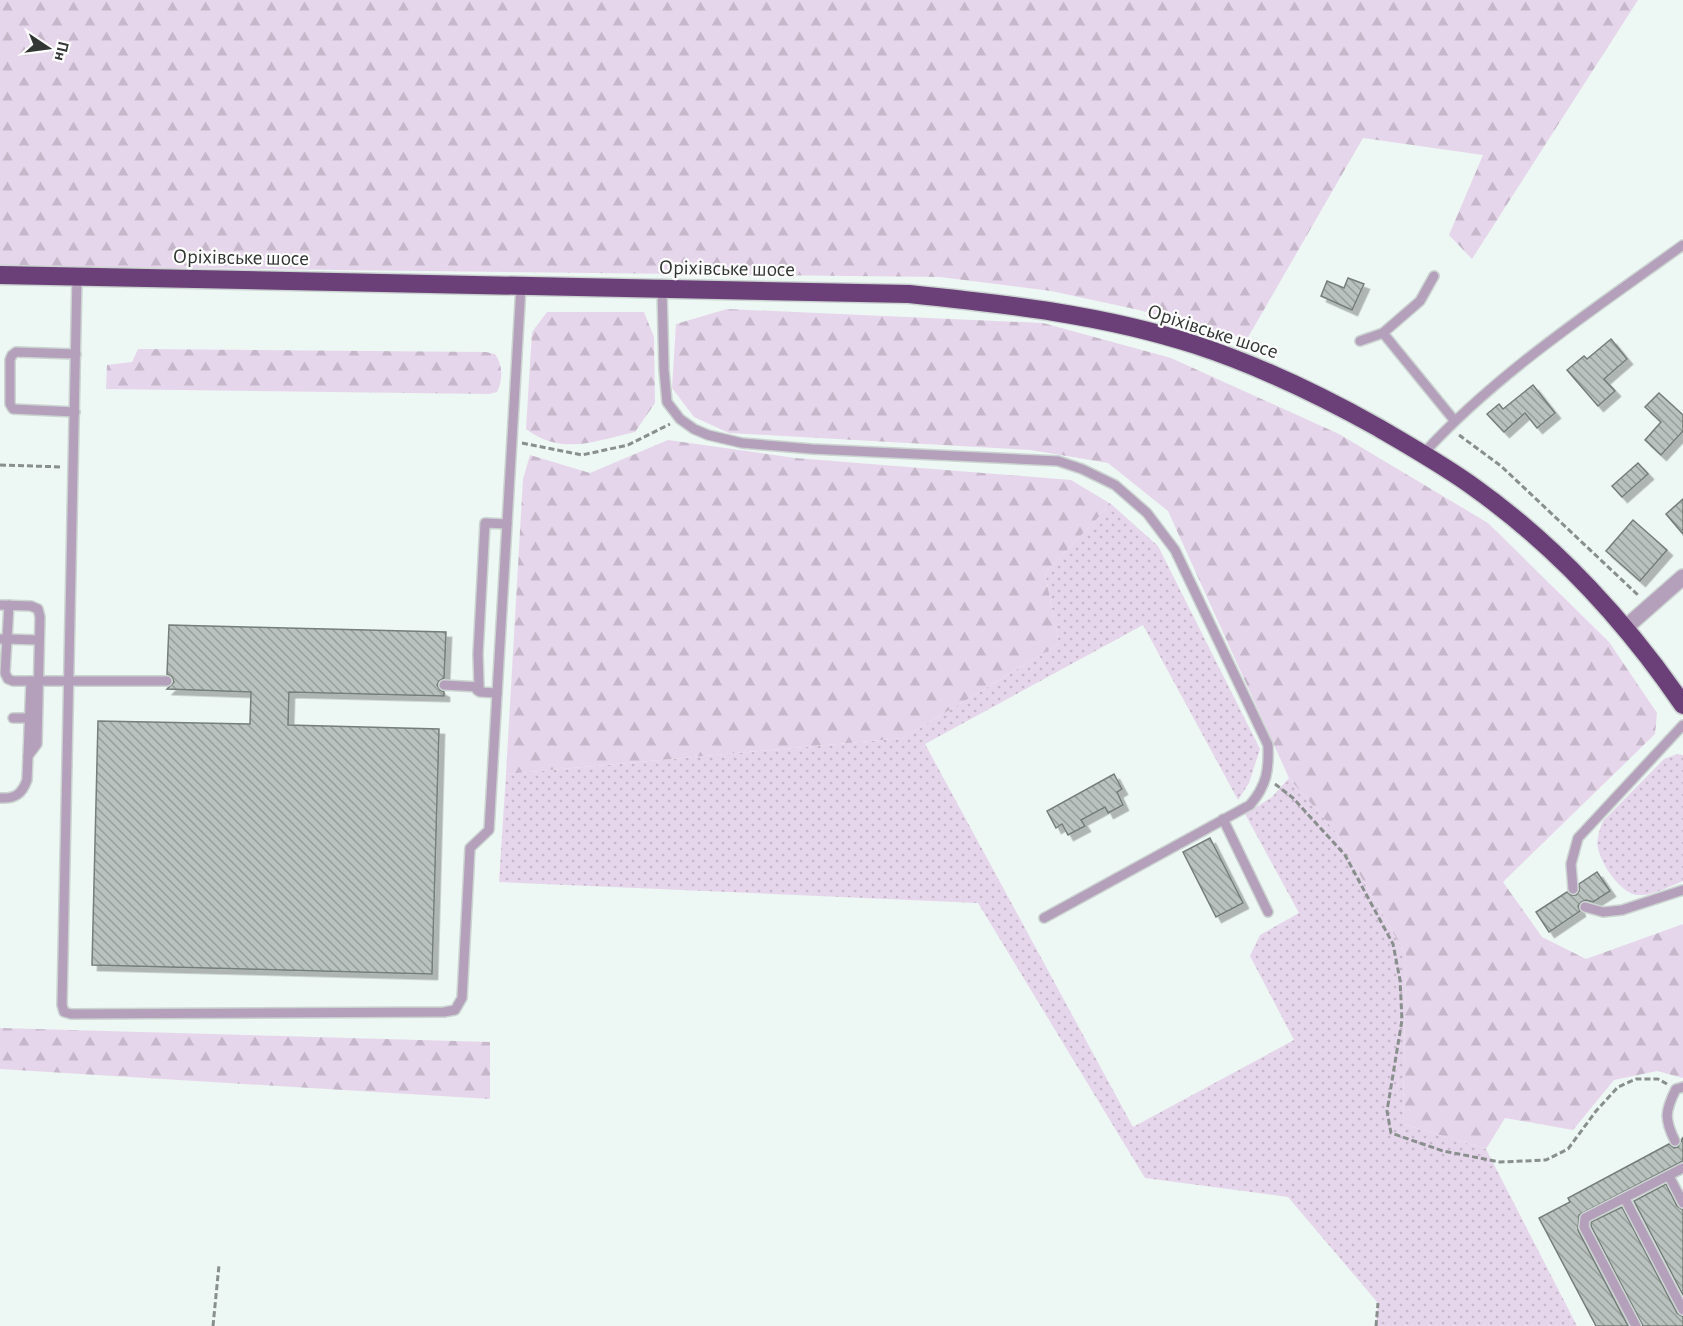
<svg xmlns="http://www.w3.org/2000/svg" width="1683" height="1326" viewBox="0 0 1683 1326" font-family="'Alegreya Sans',sans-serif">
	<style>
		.grass { fill: url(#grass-dots) }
		.forest { fill: url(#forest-firs) }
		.building { fill: url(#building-back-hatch); stroke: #757e7a; stroke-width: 1.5; filter: url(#shadow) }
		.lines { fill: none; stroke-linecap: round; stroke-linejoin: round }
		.lane-casing { stroke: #cbd4d1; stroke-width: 12 }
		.street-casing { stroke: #cbd4d1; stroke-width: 18 }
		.highway-casing { stroke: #cbd4d1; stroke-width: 21 }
		.path { stroke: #888f8c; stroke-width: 3; stroke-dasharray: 6 3; stroke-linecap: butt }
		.lane { stroke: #b5a0bb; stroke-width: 9 }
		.street { stroke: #b5a0bb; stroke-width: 15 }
		.highway { stroke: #6b3f78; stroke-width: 18 }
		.labels { text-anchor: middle; stroke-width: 4.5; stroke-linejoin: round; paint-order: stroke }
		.street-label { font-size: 21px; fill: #323634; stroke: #fff }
	</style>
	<defs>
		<pattern id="grass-dots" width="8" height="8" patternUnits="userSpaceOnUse" patternTransform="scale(1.5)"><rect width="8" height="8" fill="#e6d6eb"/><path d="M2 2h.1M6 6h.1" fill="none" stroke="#c6b8ca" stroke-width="1.8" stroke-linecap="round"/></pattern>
		<pattern id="forest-firs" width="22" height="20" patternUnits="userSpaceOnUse" patternTransform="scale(1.5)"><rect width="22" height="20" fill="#e6d6eb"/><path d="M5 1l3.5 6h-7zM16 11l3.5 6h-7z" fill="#c6b8ca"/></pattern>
		<pattern id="building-back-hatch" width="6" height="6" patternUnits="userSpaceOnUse" patternTransform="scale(1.5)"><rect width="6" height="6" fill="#b9c2be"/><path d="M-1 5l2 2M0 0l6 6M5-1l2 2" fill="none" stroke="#979e9b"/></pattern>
		<filter id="shadow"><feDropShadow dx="5.5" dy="5.5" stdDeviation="0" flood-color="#0004"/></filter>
	</defs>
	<rect width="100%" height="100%" fill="#edf7f3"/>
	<g class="grass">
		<polygon points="1111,504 1158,546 1260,749 1249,783 1238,800 1143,625 925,744 1133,1127 1294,1040 1250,956 1260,935 1299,913 1245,814 1272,797 1289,778 1335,831 1406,955 1403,1124 1486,1149 1577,1326 1376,1326 1378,1303 1288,1197 1145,1178 978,903 499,882 506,774 903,738 1059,644 1045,573"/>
		<path d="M1677,754L1683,755V881C1670,886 1653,896 1639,895C1621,895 1601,864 1598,848C1596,839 1600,829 1603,821L1664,759Z"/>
	</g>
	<g class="forest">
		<polygon points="0,0 1638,0 1472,259 1449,235 1483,155 1363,138 1247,339 1139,310 1051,291 940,277 0,266"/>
		<polygon points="727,309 1043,323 1171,358 1339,434 1488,523 1609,642 1657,713 1655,734 1503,882 1542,937 1586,959 1683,924 1683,1078 1657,1071 1614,1080 1573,1130 1505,1118 1486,1149 1403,1124 1406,955 1335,831 1289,778 1168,511 1108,463 1031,450 729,433 694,417 672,388 676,324"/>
		<path d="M547,312H644L654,337L655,403L635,432C595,441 562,456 526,429L532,332Z"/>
		<path d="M138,349L486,352L495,354C503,365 503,380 497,392L489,394L106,389L107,365L132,362Z"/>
		<polygon points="668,440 795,458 1071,480 1111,504 1045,573 1059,644 903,738 506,774 523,479 530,455 590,473"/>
		<polygon points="0,1028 490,1042 490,1099 0,1069"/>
	</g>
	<g class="building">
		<polygon points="1348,278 1364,284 1352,310 1321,296 1327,281 1344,288"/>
		<polygon points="1611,339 1627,359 1604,379 1615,391 1598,406 1567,370 1584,356 1587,359"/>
		<polygon points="1533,385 1555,413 1537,428 1525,413 1504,432 1487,414 1499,404 1503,409"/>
		<polygon points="1659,393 1683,415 1683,431 1661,455 1645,440 1661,422 1645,407"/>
		<polygon points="1638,463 1648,474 1622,497 1612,486"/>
		<polygon points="1683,499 1683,534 1666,514"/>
		<polygon points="1633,520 1667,550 1640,581 1606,551"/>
		<polygon points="169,625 446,632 444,678 439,681 437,685 440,690 444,692 444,696 289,692 288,725 439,729 432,974 92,965 98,721 250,724 251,692 167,689 174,682 172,677 167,674"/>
		<polygon points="1114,774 1122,789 1117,792 1123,805 1108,813 1105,807 1081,820 1085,826 1068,835 1062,824 1056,828 1047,811"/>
		<polygon points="1210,838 1243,903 1216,917 1183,852"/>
		<polygon points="1597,872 1610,891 1593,902 1586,900 1581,902 1578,906 1580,911 1549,932 1536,912 1567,892 1571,895 1576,895 1579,891 1579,884"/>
		<polygon points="1683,1137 1683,1161 1579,1215 1578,1230 1628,1326 1596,1326 1539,1218 1570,1202 1568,1198 1669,1144 1674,1148 1678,1147"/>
		<polygon points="1666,1184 1677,1206 1683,1210 1683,1295 1634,1201"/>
		<polygon points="1622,1207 1677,1313 1683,1317 1683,1326 1643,1326 1591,1226 1591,1222"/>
	</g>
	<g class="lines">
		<g class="lane-casing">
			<g id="lane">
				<polyline points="77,276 62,1005 64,1012 71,1014 444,1012 455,1010 462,998 470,848 489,830 521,286"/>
				<path d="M662,289L664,370L667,402L680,419L694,429L708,435L742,443L812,449L1058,461L1082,469L1115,485L1147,513L1175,550L1268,745C1269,770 1267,785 1250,805L1044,918"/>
				<polyline points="1383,333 1454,420"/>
				<polyline points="1360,341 1383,333 1420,301 1434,276"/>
				<polyline points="75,412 13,409 10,404 10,360 12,355 16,352 76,354"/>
				<path d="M1423,454C1498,372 1593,310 1683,245"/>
				<polyline points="0,605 31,606 38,609 40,617 37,744 28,756"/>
				<polyline points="0,639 7,639 9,605"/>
				<polyline points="31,681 13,681 8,679 5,673 7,639 39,640"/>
				<polyline points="444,685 479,687"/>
				<polyline points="497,693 480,692 477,690 479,687 478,654 485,523 507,524"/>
				<polyline points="13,718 29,718"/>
				<path d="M0,798C15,799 22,794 27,780L31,681H167"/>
				<polyline points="1223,819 1268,912"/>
				<polyline points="1573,889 1571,864 1578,838 1683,725"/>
				<polyline points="1585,907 1603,912 1622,910 1683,890"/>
				<path d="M1675,1141C1664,1119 1665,1111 1676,1089L1683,1087"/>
				<polyline points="1669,1176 1683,1203"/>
				<polyline points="1625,1199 1683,1310"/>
				<polyline points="1636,1326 1584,1227 1585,1218 1683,1168"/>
			</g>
		</g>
		<g class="street-casing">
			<polyline id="street" points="1625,628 1683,577"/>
		</g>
		<g class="highway-casing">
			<path id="highway" d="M0,275L909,294C1006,304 1104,315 1196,345C1260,366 1320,395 1379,428C1411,447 1445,466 1475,488C1556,546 1627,623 1683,705"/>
		</g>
		<g class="path">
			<polyline points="1459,435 1501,466 1639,596"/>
			<polyline points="522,443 582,455 628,445 670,424"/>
			<polyline points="0,465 63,467"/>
			<polyline points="1275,784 1293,798 1345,855 1393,944 1400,980 1402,1020 1387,1111 1391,1133 1443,1151 1500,1162 1546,1160 1568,1149 1596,1111 1618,1087 1636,1079 1658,1079 1667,1084"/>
			<polyline points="213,1326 219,1265"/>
			<polyline points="1376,1326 1378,1303"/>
		</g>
		<use href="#lane" class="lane"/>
		<use href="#street" class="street"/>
		<use href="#highway" class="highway"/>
	</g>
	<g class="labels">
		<g class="street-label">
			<text transform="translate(241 257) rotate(1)" y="7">Оріхівське шосе</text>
			<text transform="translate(727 268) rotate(1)" y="7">Оріхівське шосе</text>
			<text transform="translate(1213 331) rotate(18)" y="7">Оріхівське шосе</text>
		</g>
	</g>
	<g transform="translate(48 48) rotate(103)" stroke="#ffffff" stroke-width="4.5" paint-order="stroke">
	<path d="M0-4.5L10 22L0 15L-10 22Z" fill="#323634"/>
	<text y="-9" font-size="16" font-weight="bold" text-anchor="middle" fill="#323634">Пн</text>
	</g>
</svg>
